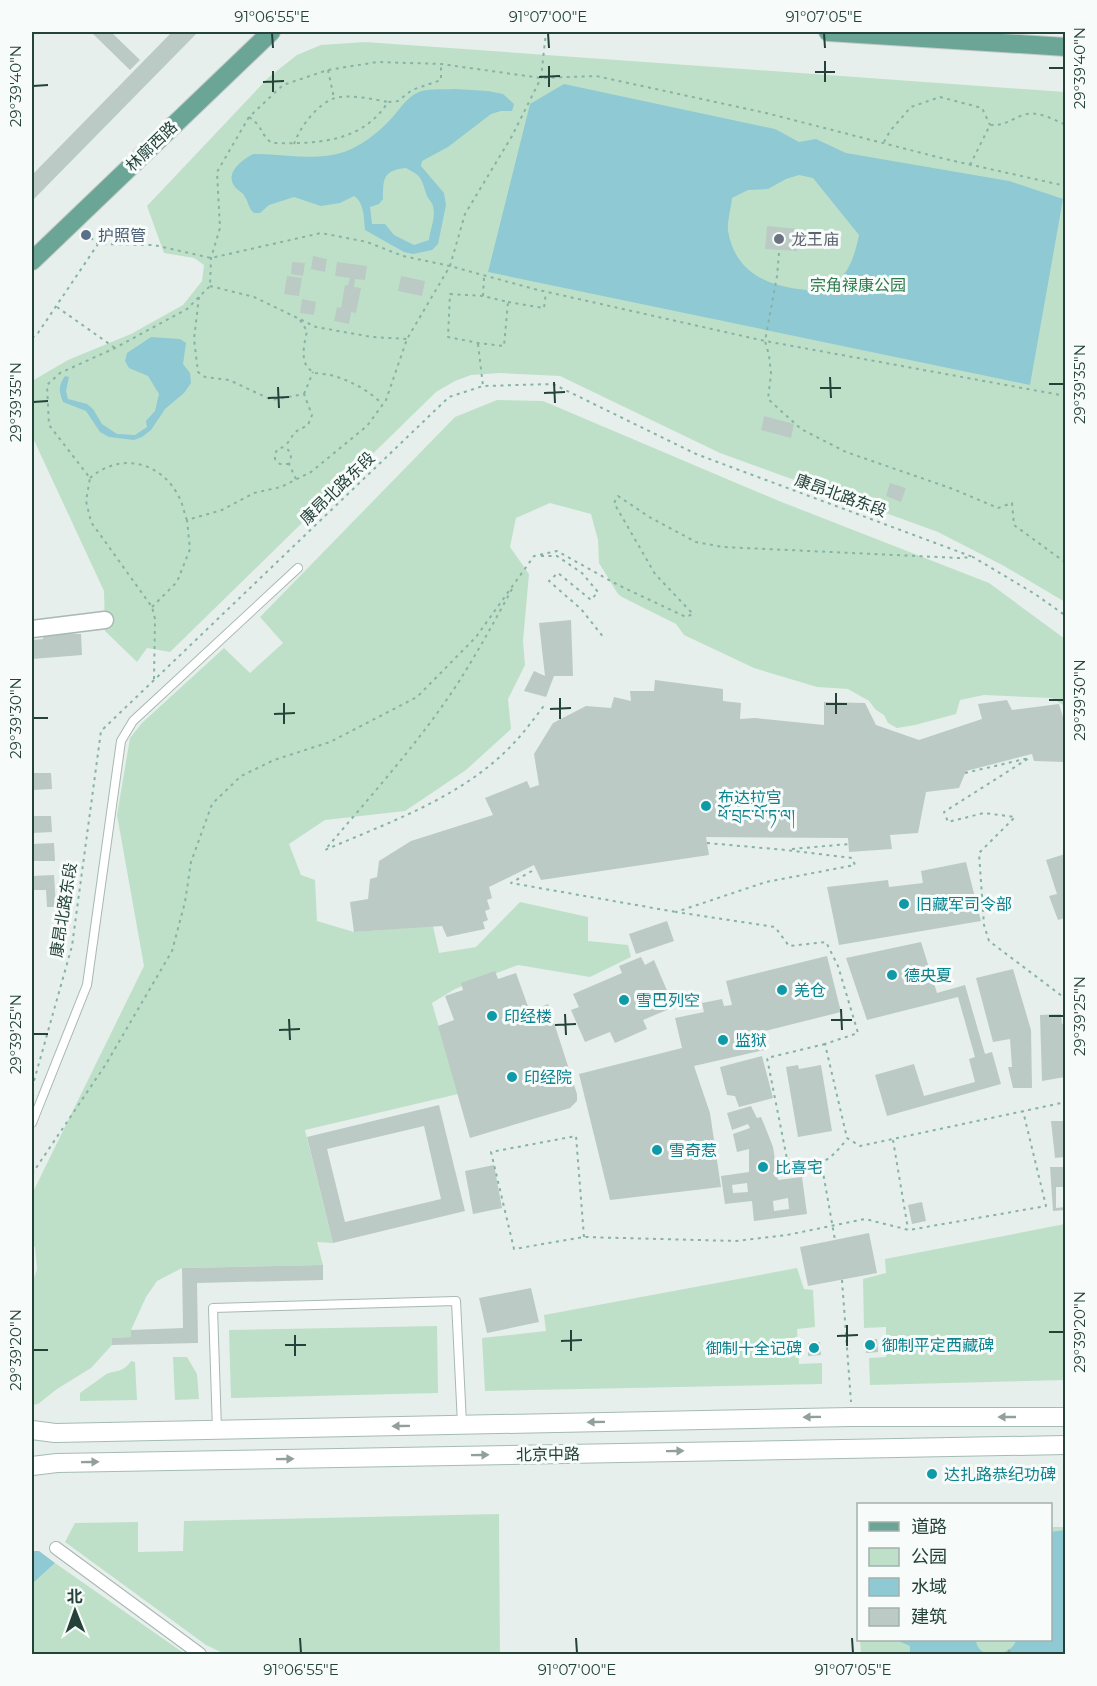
<svg xmlns="http://www.w3.org/2000/svg" width="1097" height="1686" viewBox="0 0 1097 1686" font-family="Montserrat,'Noto Sans SC','Noto Serif Tibetan',sans-serif">
	<style>
		.green { fill: #bfe0c8 }
		.water { fill: #8ec9d4; fill-rule: evenodd }
		.building { fill: #bbcac4; fill-rule: evenodd }
		.lines { fill: none; stroke-linecap: round; stroke-linejoin: round }
		.service-casing { stroke: #a8b8b2; stroke-width: 10 }
		.pedestrian-casing { stroke: #a8b8b2; stroke-width: 14 }
		.minor-casing { stroke: #a8b8b2; stroke-width: 19 }
		.secondary-casing { stroke: #a4bbb3; stroke-width: 20 }
		.primary-casing { stroke: #c2cac8; stroke-width: 20 }
		.path { stroke: #86b3a5; stroke-width: 2; stroke-dasharray: 3 4.5; stroke-linecap: butt }
		.service { stroke: #fff; stroke-width: 8 }
		.pedestrian { stroke: #fff; stroke-width: 12 }
		.minor { stroke: #fff; stroke-width: 16 }
		.secondary { stroke: #fff; stroke-width: 18 }
		.primary { stroke: #6aa596; stroke-width: 18 }
		.oneway { fill: #92a09c }
		.ticks { fill: none; stroke: #24423a; stroke-width: 2 }
		.service-dot { fill: #5c6f8a; stroke: #f7fbf9; stroke-width: 2 }
		.worship-dot { fill: #6b7280; stroke: #f7fbf9; stroke-width: 2 }
		.culture-dot { fill: #0f9aa8; stroke: #f7fbf9; stroke-width: 2 }
		.labels { text-anchor: middle; stroke-width: 6; stroke-linejoin: round; paint-order: stroke }
		.street-label { font-size: 16px; fill: #24423a; stroke: #f7fbf9 }
		.service-label { font-size: 16px; fill: #4e5e75; stroke: #f7fbf9; text-anchor: start }
		.worship-label { font-size: 16px; fill: #5b616d; stroke: #f7fbf9; text-anchor: start }
		.park-label { font-size: 16px; fill: #2d7a4b; stroke: #f7fbf9 }
		.culture-label { font-size: 16px; fill: #0d838f; stroke: #f7fbf9; text-anchor: start }
		.neatline { fill: none; stroke: #24423a; stroke-width: 2 }
		.ticks-label { font-size: 15px; text-anchor: middle; fill: #24423a }
	</style>
	<rect width="100%" height="100%" fill="#e6efeb"/>
	<g class="green">
		<polygon points="365,42 1065,92 1065,602 1004,566 938,532 720,453 560,376 500,373 471,375 455,381 436,392 170,652 147,648 137,662 105,631 104,591 32,436 32,381 68,360 131,334 183,305 202,281 204,265 194,258 164,253 147,206 269,77 297,55 321,45"/>
		<polygon points="497,400 543,401 779,501 989,583 1065,639 1065,706 1052,698 984,695 960,700 956,714 915,725 897,728 888,723 884,715 876,710 869,701 848,689 817,687 754,668 684,635 676,624 622,597 618,594 599,563 598,540 591,514 550,503 516,518 510,547 529,574 523,641 525,665 508,699 511,729 466,770 405,811 325,820 289,844 301,875 315,880 317,921 354,932 433,926 439,953 476,947 520,902 588,917 588,941 628,945 631,957 590,977 518,965 455,989 432,1003 458,1094 305,1130 333,1243 317,1242 323,1265 182,1268 157,1281 146,1297 131,1330 131,1337 112,1338 112,1345 91,1368 57,1389 38,1404 32,1405 32,1284 37,1269 35,1247 32,1244 32,1194 144,966 117,815 130,738 142,723 224,648 250,673 283,643 260,617 455,417"/>
		<polygon points="1065,1224 1065,1380 870,1385 869,1358 886,1357 886,1327 864,1328 863,1279 886,1273 885,1259"/>
		<polygon points="797,1268 804,1289 813,1290 815,1327 797,1329 799,1364 822,1363 822,1384 485,1391 482,1338 546,1331 544,1315"/>
		<polygon points="437,1326 438,1393 231,1398 229,1330"/>
		<polygon points="173,1357 187,1357 197,1374 199,1399 175,1400"/>
		<path d="M131,1361L135,1362L137,1400L80,1401V1393C88,1387 97,1381 105,1375C114,1369 121,1375 131,1361Z"/>
		<polygon points="499,1514 500,1654 225,1654 206,1645 65,1542 75,1523 138,1522 138,1552 183,1551 184,1521"/>
		<polygon points="1051,1527 1065,1527 1065,1654 861,1654 860,1640 1050,1640"/>
		<polygon points="55,1563 185,1654 32,1654 32,1584"/>
	</g>
	<g class="water">
		<path d="M564,84L775,129L799,142L816,139L846,153L1009,181L1063,199L1030,385L488,272L530,104ZM799,175L813,178L859,235C853,262 849,273 827,291C782,290 737,282 728,231C727,222 731,208 732,198L748,190L768,189L786,179Z"/>
		<path d="M455,89L488,91L503,94L514,104L512,111H501L491,114L448,147L422,161L421,166L444,193L446,205L438,244L432,250L413,254L404,252L365,230C364,218 364,202 354,196L340,203L321,206L294,197L269,205L260,213H254C248,208 249,203 245,197C243,192 238,191 235,187C224,173 242,160 253,154C283,153 314,162 344,152C359,147 378,133 389,121C398,112 406,97 419,92C429,88 444,90 455,89ZM406,168C421,176 421,177 426,193C427,198 432,202 433,206C436,218 430,229 429,240L414,245L394,235L385,224H372L370,207L379,204L383,199C383,179 383,170 406,168Z"/>
		<path d="M151,337L180,339L186,343L183,364L190,373L191,383L184,393L165,409L151,430L142,437L134,440L109,437L100,432L86,411L63,402C59,391 58,386 65,376L69,377L66,391L68,399L87,404L93,409L102,424L117,434L135,435L147,427L146,421L155,411L159,394L148,376L129,368L125,361L127,353Z"/>
		<path d="M1065,1530V1654H910V1646L896,1640H976C977,1657 1000,1658 1011,1648C1014,1646 1015,1642 1017,1640H1050L1051,1532Z"/>
		<polygon points="32,1551 39,1551 55,1563 32,1584"/>
	</g>
	<g class="building">
		<polygon points="91,32 111,32 140,60 130,70"/>
		<polygon points="172,32 198,32 32,201 32,175"/>
		<polygon points="767,226 798,229 797,251 765,249"/>
		<polygon points="313,256 327,259 325,272 311,269"/>
		<polygon points="292,262 305,263 303,276 291,274"/>
		<polygon points="337,262 367,266 365,280 355,279 354,287 361,288 356,313 351,312 349,324 334,321 337,307 341,308 345,285 348,285 350,278 335,276"/>
		<polygon points="287,276 302,278 299,296 284,294"/>
		<polygon points="401,276 425,281 422,296 398,291"/>
		<polygon points="302,299 316,302 314,315 300,313"/>
		<polygon points="764,416 794,424 791,438 761,430"/>
		<polygon points="890,483 906,488 901,502 886,496"/>
		<polygon points="571,620 573,676 554,676 546,697 524,691 534,671 545,676 539,623"/>
		<polygon points="57,633 81,634 82,655 32,659 32,640 43,639 43,636 57,635"/>
		<polygon points="655,680 723,689 723,701 741,703 740,719 755,718 824,725 824,702 865,703 876,725 919,740 982,719 978,704 1007,700 1012,710 1059,704 1063,717 1065,717 1065,762 1034,761 1032,754 966,771 959,788 926,792 918,833 890,835 892,849 849,852 848,838 706,837 709,855 541,880 534,865 489,887 492,898 487,900 490,909 485,911 488,920 483,922 485,929 447,937 442,926 354,932 350,902 368,899 370,879 377,877 379,861 411,841 493,815 485,798 527,781 530,788 539,785 534,754 553,723 586,706 611,708 614,697 631,701 630,691 654,691"/>
		<polygon points="32,773 51,773 52,789 32,790"/>
		<polygon points="32,816 51,816 52,832 32,833"/>
		<polygon points="54,843 55,861 32,861 32,844"/>
		<polygon points="1065,854 1065,918 1058,920 1049,896 1057,894 1046,860"/>
		<polygon points="966,862 981,921 839,945 827,887 888,880 889,887 923,883 921,871"/>
		<polygon points="54,875 56,907 47,907 46,890 32,890 32,876"/>
		<polygon points="667,921 674,941 636,954 629,934"/>
		<polygon points="921,942 937,993 965,985 985,1054 992,1052 1001,1084 887,1116 875,1075 914,1064 924,1096 975,1082 969,1059 975,1057 958,997 867,1020 846,958"/>
		<polygon points="827,956 841,1012 765,1031 768,1049 694,1066 710,1113 721,1187 610,1200 579,1074 682,1048 675,1018 704,1012 702,1003 722,999 724,1006 732,1005 726,981"/>
		<polygon points="641,957 645,965 654,960 674,1007 643,1020 647,1029 615,1043 610,1032 585,1042 571,1010 579,1007 573,994 622,973 619,966"/>
		<polygon points="1013,969 1031,1030 1032,1088 1013,1088 1008,1067 1012,1067 1010,1039 993,1042 976,978"/>
		<polygon points="495,971 498,979 516,973 530,1012 548,1004 577,1094 577,1101 570,1108 470,1138 438,1026 454,1020 445,996 463,990 461,983"/>
		<polygon points="1061,1014 1062,1024 1065,1023 1065,1077 1042,1081 1040,1015"/>
		<polygon points="762,1056 773,1098 739,1107 735,1096 727,1095 720,1067"/>
		<polygon points="798,1065 799,1069 821,1065 832,1131 798,1137 786,1067"/>
		<path d="M439,1105L465,1211L333,1243L307,1137ZM424,1126L441,1199L345,1222L327,1149Z"/>
		<path d="M751,1106L757,1118L761,1117L766,1129L773,1147L778,1180L802,1177L807,1214L754,1221L752,1201L725,1204L721,1176L749,1172V1149L737,1152L733,1134L750,1128L748,1124L732,1130L727,1113ZM747,1183L748,1192L733,1193L732,1185ZM788,1198L789,1209L774,1211L773,1201Z"/>
		<polygon points="1051,1121 1065,1121 1065,1157 1055,1158"/>
		<polygon points="494,1165 502,1208 473,1214 465,1171"/>
		<polygon points="1050,1167 1065,1167 1065,1187 1056,1187 1056,1208 1065,1207 1065,1210 1053,1211"/>
		<polygon points="922,1202 926,1221 912,1224 908,1205"/>
		<polygon points="869,1233 877,1273 808,1286 800,1247"/>
		<polygon points="323,1265 323,1280 197,1283 198,1343 112,1345 112,1338 131,1337 131,1330 183,1328 182,1268"/>
		<polygon points="531,1288 539,1322 487,1333 479,1298"/>
		<polygon points="877,1339 878,1352 866,1353 865,1340"/>
		<polygon points="820,1342 821,1355 808,1356 808,1343"/>
	</g>
	<g class="lines">
		<g class="service-casing">
			<g id="service">
				<polyline points="32,1123 87,985 121,741 133,721 298,568"/>
				<polyline points="217,1430 213,1308 456,1301 462,1424"/>
			</g>
		</g>
		<g class="pedestrian-casing">
			<polyline id="pedestrian" points="56,1548 200,1654"/>
		</g>
		<g class="minor-casing">
			<polyline id="minor" points="32,629 105,620"/>
		</g>
		<g class="secondary-casing">
			<g id="secondary">
				<polyline points="32,1430 55,1433 850,1417 1066,1417"/>
				<polyline points="32,1466 57,1463 1066,1445"/>
			</g>
		</g>
		<g class="primary-casing">
			<g id="primary">
				<polyline points="828,32 1066,47"/>
				<polyline points="32,261 271,32"/>
			</g>
		</g>
		<g class="path">
			<polyline points="328,70 334,98"/>
			<path d="M249,117C264,127 260,135 272,143C316,144 362,143 388,102L398,101L412,90L441,80V64"/>
			<polyline points="884,142 890,131 911,107 940,97 982,108 990,125"/>
			<path d="M294,144C300,127 317,104 335,98C350,94 372,99 388,102"/>
			<path d="M970,165L990,125C1004,126 1010,120 1023,115C1036,110 1053,119 1066,125"/>
			<polyline points="85,233 98,244 154,245 211,258 321,233 367,242 403,256 450,266 534,289 765,341 1066,396"/>
			<polyline points="779,253 777,276 765,341 769,355 771,374 768,399 801,429 846,452 953,489 998,508 1012,503 1014,525 1066,563"/>
			<polyline points="210,286 254,297 316,327 372,337 407,339"/>
			<polygon points="450,294 483,296 508,302 504,346 478,343 448,337"/>
			<polyline points="483,296 484,278"/>
			<polyline points="199,297 194,339 198,372 205,377 229,380 272,400 304,394 312,415 308,425 295,432 285,447"/>
			<polyline points="508,302 544,308 546,292"/>
			<polyline points="57,307 115,348"/>
			<path d="M300,320L307,331C304,345 298,367 316,373C321,374 328,374 334,376C351,381 370,391 382,404"/>
			<polyline points="32,338 38,333 98,244"/>
			<polyline points="478,344 483,386"/>
			<polyline points="304,394 313,372"/>
			<path d="M289,464H280L275,459V453L279,448L285,447C292,453 292,456 289,464L296,479"/>
			<path d="M90,478C120,452 161,461 179,497C183,504 184,513 187,520"/>
			<polyline points="541,556 557,556 582,573 598,592 591,600 558,573 549,581 581,609 604,638"/>
			<path d="M512,589C493,624 474,659 452,692C414,748 368,799 325,850C387,823 455,800 505,752C521,737 533,720 546,703"/>
			<polyline points="152,607 177,582 190,549 187,520 222,510 254,493 281,487 311,472 367,426 386,400 407,339 450,266 465,214 512,136 541,78 546,32"/>
			<polyline points="154,679 155,619 152,607 91,522 86,501 90,478 49,425 47,385 60,373 115,348 187,309 210,286 211,258 220,228 217,172 249,117 283,85 328,70 377,62 441,64 541,78 596,76 766,113 945,159 1066,186"/>
			<polyline points="965,773 1029,758 944,812 948,822 984,813 1015,817 979,853 984,925 989,941 1066,999"/>
			<polyline points="707,843 786,850 852,858 855,865 766,882 676,912 775,927 789,946 826,942 838,966 858,1033 825,1044 847,1138 860,1146 1066,1102"/>
			<polyline points="792,849 849,844"/>
			<polyline points="532,871 511,883 676,912"/>
			<path d="M825,1044L767,1058L787,1159C819,1169 827,1164 847,1139"/>
			<polyline points="32,1088 72,946 101,731 449,397 483,386 553,384 696,454 973,557"/>
			<polyline points="893,1140 908,1229"/>
			<polyline points="821,1161 835,1240"/>
			<polyline points="32,1174 106,1064 172,951 185,902 191,862 212,804 241,776 274,760 330,742 417,697 476,637 534,556 557,551 618,585 686,617 693,614 655,574 614,503 618,496 651,518 696,542 723,547 959,558 973,557 1035,594 1066,616"/>
			<polyline points="584,1237 576,1136 491,1152 514,1249 584,1237 736,1241 787,1235 865,1219 909,1230 1046,1206 1023,1111"/>
			<polyline points="842,1280 851,1402"/>
			<polyline points="1008,1650 1012,1654"/>
		</g>
		<use href="#service" class="service"/>
		<use href="#pedestrian" class="pedestrian"/>
		<use href="#minor" class="minor"/>
		<use href="#secondary" class="secondary"/>
		<use href="#primary" class="primary"/>
	</g>
	<defs><path id="oneway-solid" d="M-6-.8H1V-3.2L6.5 0L1 3.2V.8H-6Z" transform="scale(1.5)"/></defs>
	<g class="oneway">
		<use href="#oneway-solid" transform="translate(812 1417) rotate(179)"/>
		<use href="#oneway-solid" transform="translate(1007 1417) rotate(-180)"/>
		<use href="#oneway-solid" transform="translate(596 1422) rotate(179)"/>
		<use href="#oneway-solid" transform="translate(401 1426) rotate(179)"/>
		<use href="#oneway-solid" transform="translate(675 1451) rotate(-1)"/>
		<use href="#oneway-solid" transform="translate(480 1455) rotate(-1)"/>
		<use href="#oneway-solid" transform="translate(285 1459) rotate(-1)"/>
		<use href="#oneway-solid" transform="translate(90 1462) rotate(-1)"/>
	</g>
	<path class="ticks" d="M272,33L273,48M548,33L549,48M824,33L825,48M825,61V82M549,66V87M1049,68H1064M273,71V92M815,72H835M539,77L560,76M263,82L284,81M33,86L48,85M830,377L831,398M554,382L555,403M1049,384H1064M278,387L279,408M820,388H841M544,393L565,392M268,398L289,397M33,402L48,401M836,693V714M560,698V719M1049,700H1064M284,703V724M826,704H847M550,709L571,708M274,714L295,713M33,718H48M841,1009L842,1030M565,1014L566,1035M1049,1016H1064M289,1019L290,1040M831,1020H852M555,1025L576,1024M279,1030L300,1029M33,1034H48M847,1325V1346M571,1330V1351M1049,1332H1064M295,1335V1356M837,1336L858,1335M561,1341L582,1340M285,1345H306M33,1350H48M300,1638L301,1653M576,1638L577,1653M852,1638L853,1653"/>
	<circle class="service-dot" cx="86" cy="235" r="6"/>
	<circle class="worship-dot" cx="779" cy="239" r="6"/>
	<g class="culture-dot">
		<circle cx="706" cy="806" r="6"/>
		<circle cx="904" cy="904" r="6"/>
		<circle cx="892" cy="975" r="6"/>
		<circle cx="782" cy="990" r="6"/>
		<circle cx="624" cy="1000" r="6"/>
		<circle cx="492" cy="1016" r="6"/>
		<circle cx="723" cy="1040" r="6"/>
		<circle cx="512" cy="1077" r="6"/>
		<circle cx="657" cy="1150" r="6"/>
		<circle cx="763" cy="1167" r="6"/>
		<circle cx="870" cy="1345" r="6"/>
		<circle cx="814" cy="1348" r="6"/>
		<circle cx="932" cy="1474" r="6"/>
	</g>
	<g class="labels">
		<g class="street-label">
			<text transform="translate(151 146) rotate(-44)" y="6">林廓西路</text>
			<text transform="translate(337 488) rotate(-44)" y="6">康昂北路东段</text>
			<text transform="translate(841 495) rotate(20)" y="6">康昂北路东段</text>
			<text transform="translate(63 910) rotate(-81)" y="6">康昂北路东段</text>
			<text transform="translate(548 1454) rotate(-1)" y="6">北京中路</text>
		</g>
		<g class="service-label">
			<text x="98" y="241">护照管</text>
		</g>
		<g class="worship-label">
			<text x="791" y="245">龙王庙</text>
		</g>
		<g class="park-label">
			<text x="858" y="291">宗角禄康公园</text>
		</g>
		<g class="culture-label">
			<text x="718" y="803">布达拉宫<tspan x="718" dy="18">ཕོ་བྲང་པོ་ཏ་ལ།</tspan></text>
			<text x="916" y="910">旧藏军司令部</text>
			<text x="904" y="981">德央夏</text>
			<text x="794" y="996">羌仓</text>
			<text x="636" y="1006">雪巴列空</text>
			<text x="504" y="1022">印经楼</text>
			<text x="735" y="1046">监狱</text>
			<text x="524" y="1083">印经院</text>
			<text x="669" y="1156">雪奇惹</text>
			<text x="775" y="1173">比喜宅</text>
			<text x="882" y="1351">御制平定西藏碑</text>
			<text x="802" y="1354" text-anchor="end">御制十全记碑</text>
			<text x="944" y="1480">达扎路恭纪功碑</text>
		</g>
	</g>
	<rect width="1097" height="1686" fill="none" stroke="#f7fbf9" stroke-width="66"/>
	<rect x="857" y="1503" width="195" height="138" fill="#f7fbf9" stroke="#a3b1ad" stroke-width="1.5"/>
	<rect x="869" y="1522" width="30" height="9" fill="#6aa596" stroke="#a3b1ad" stroke-width="1.5"/>
	<text x="911" y="1533" font-size="18" fill="#24423a">道路</text>
	<rect x="869" y="1548" width="30" height="18" fill="#bfe0c8" stroke="#a3b1ad" stroke-width="1.5"/>
	<text x="911" y="1563" font-size="18" fill="#24423a">公园</text>
	<rect x="869" y="1578" width="30" height="18" fill="#8ec9d4" stroke="#a3b1ad" stroke-width="1.5"/>
	<text x="911" y="1593" font-size="18" fill="#24423a">水域</text>
	<rect x="869" y="1608" width="30" height="18" fill="#bbcac4" stroke="#a3b1ad" stroke-width="1.5"/>
	<text x="911" y="1623" font-size="18" fill="#24423a">建筑</text>
	<g transform="translate(75 1611) rotate(359)" stroke="#f7fbf9" stroke-width="4.5" paint-order="stroke">
	<path d="M0-4.5L10 22L0 15L-10 22Z" fill="#24423a"/>
	<text y="-9" font-size="16" font-weight="bold" text-anchor="middle" fill="#24423a">北</text>
	</g>
	<rect x="33" y="33" width="1031" height="1620" class="neatline"/>
	<g class="ticks-label">
		<text x="272" y="22">91°06'55"E</text>
		<text x="548" y="22">91°07'00"E</text>
		<text x="824" y="22">91°07'05"E</text>
		<text transform="translate(1080 68) rotate(-90)" y="5">29°39'40"N</text>
		<text transform="translate(16 86) rotate(-90)" y="5">29°39'40"N</text>
		<text transform="translate(1080 384) rotate(-90)" y="5">29°39'35"N</text>
		<text transform="translate(16 402) rotate(-90)" y="5">29°39'35"N</text>
		<text transform="translate(1080 700) rotate(-90)" y="5">29°39'30"N</text>
		<text transform="translate(16 718) rotate(-90)" y="5">29°39'30"N</text>
		<text transform="translate(1080 1016) rotate(-90)" y="5">29°39'25"N</text>
		<text transform="translate(16 1034) rotate(-90)" y="5">29°39'25"N</text>
		<text transform="translate(1080 1332) rotate(-90)" y="5">29°39'20"N</text>
		<text transform="translate(16 1350) rotate(-90)" y="5">29°39'20"N</text>
		<text x="301" y="1675">91°06'55"E</text>
		<text x="577" y="1675">91°07'00"E</text>
		<text x="853" y="1675">91°07'05"E</text>
	</g>
</svg>
